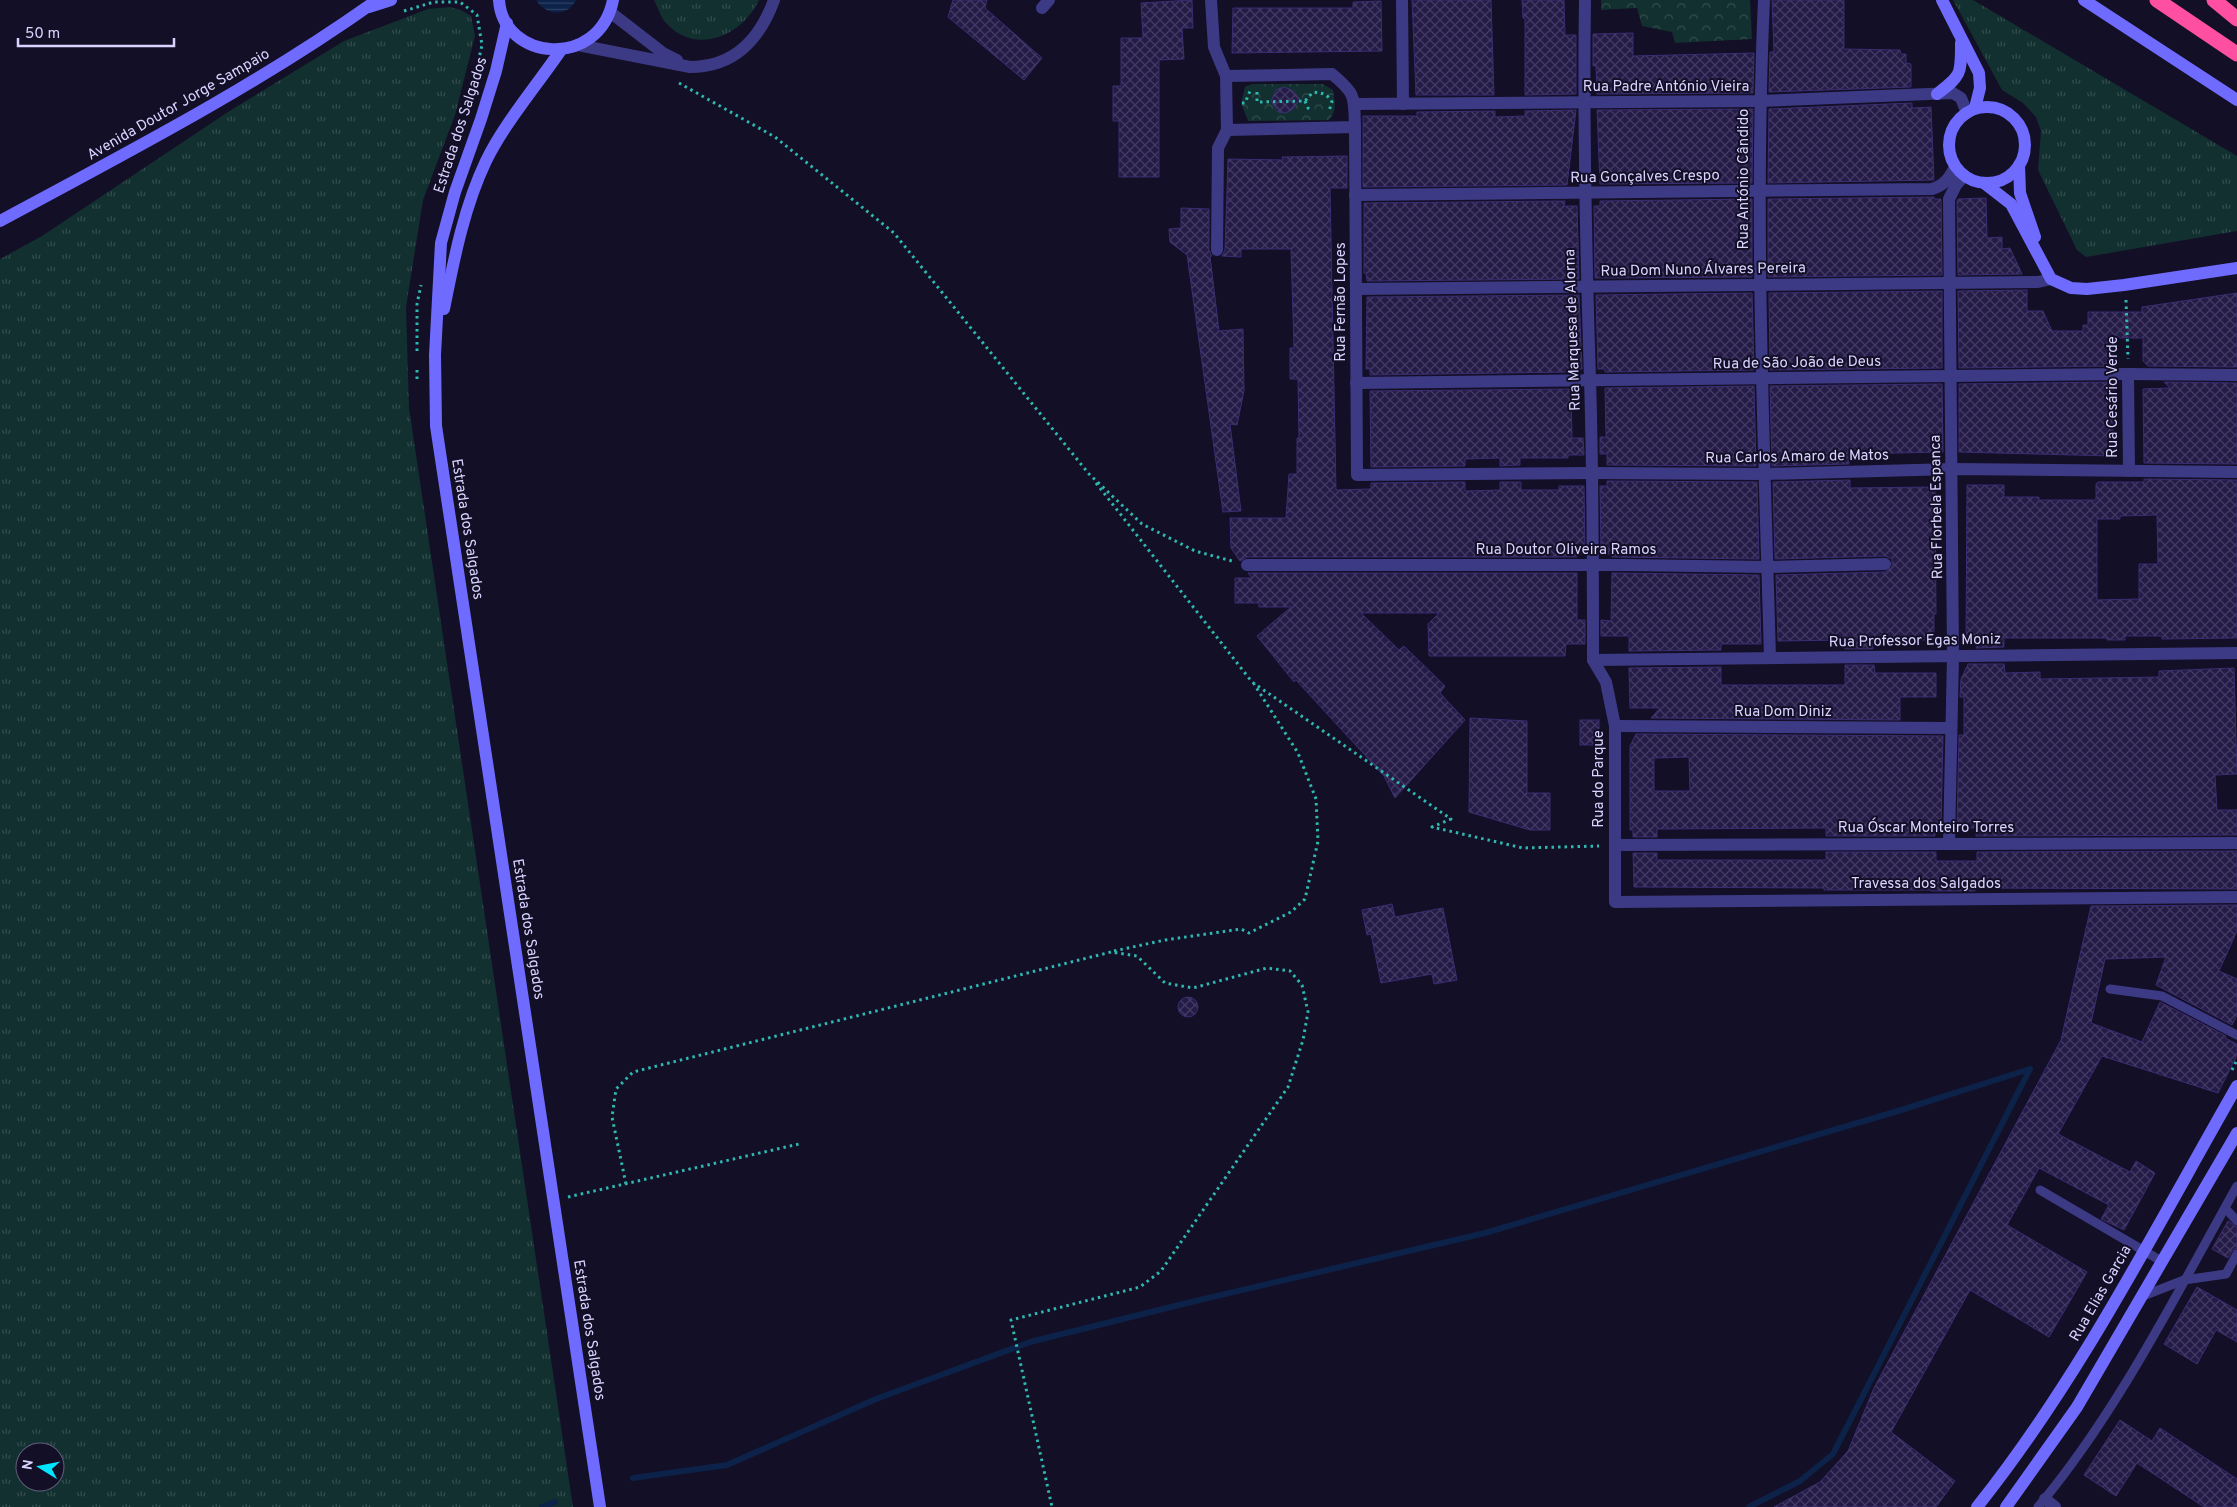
<svg xmlns="http://www.w3.org/2000/svg" width="2237" height="1507" viewBox="0 0 2237 1507" font-family="Overpass,sans-serif">
	<style>
		.grass { fill: url(#grass-tufts); fill-rule: evenodd }
		.park { fill: url(#park-crowns) }
		.water { fill: url(#water-rules) }
		.lines { fill: none; stroke-linecap: round; stroke-linejoin: round }
		.stream { stroke: #0c2248; stroke-width: 6 }
		.building { fill: url(#building-cross-hatch); stroke: #3b2d73; fill-rule: evenodd }
		.path { stroke: #2fb8b0; stroke-width: 3; stroke-dasharray: 2.5 4; stroke-linecap: butt }
		.lane { stroke: #3d3a85; stroke-width: 9 }
		.street { stroke: #3d3a85; stroke-width: 12 }
		.secondary { stroke: #6f6bff; stroke-width: 12 }
		.highway { stroke: #ff4fa3; stroke-width: 15 }
		.labels { text-anchor: middle; stroke-width: 4; stroke-linejoin: round; paint-order: stroke }
		.street-label { font-size: 15px; fill: #d9d4ff; stroke: #130f26 }
	</style>
	<defs>
		<pattern id="grass-tufts" width="24" height="20" patternUnits="userSpaceOnUse" patternTransform="scale(1.25)"><rect width="24" height="20" fill="#12302f"/><path d="M3 7l-1-3M5 7V3M7 7l1-3M15 17l-1-3M17 17v-4M19 17l1-3" fill="none" stroke="#344d4e"/></pattern>
		<pattern id="park-crowns" width="20" height="18" patternUnits="userSpaceOnUse" patternTransform="scale(1.25)"><rect width="20" height="18" fill="#12302f"/><path d="M2 6a3 3 0 1 1 6 0M12 15a3 3 0 1 1 6 0" fill="none" stroke="#344d4e"/></pattern>
		<pattern id="water-rules" width="6" height="5" patternUnits="userSpaceOnUse" patternTransform="scale(1.25)"><rect width="6" height="5" fill="#0c2248"/><path d="M0 2.5h6" fill="none" stroke="#2f4163"/></pattern>
		<pattern id="building-cross-hatch" width="8" height="8" patternUnits="userSpaceOnUse" patternTransform="scale(1.25)"><rect width="8" height="8" fill="#241b47"/><path d="M0 0l8 8M0 8l8-8" fill="none" stroke="#433b63"/></pattern>
	</defs>
	<rect width="100%" height="100%" fill="#130f26"/>
	<g class="grass">
		<path d="M654,0H759C743,35 697,56 667,24C661,19 658,7 654,0Z"/>
		<polygon points="1953,0 1973,0 2237,156 2237,231 2086,257 2077,250 2038,170 2041,131 2036,117 2023,103 2002,90"/>
		<path d="M450,7L461,10L471,16L475,36L455,115L423,200L406,307L409,408L573,1507H0V259L42,236L228,112L344,41L428,9ZM25,1452H55V1482H25Z"/>
	</g>
	<g class="park">
		<polygon points="1601,0 1750,0 1752,39 1675,43 1672,32 1642,26 1637,8 1601,10"/>
		<path d="M1252,84H1323L1333,90C1335,102 1337,111 1329,120L1248,121L1241,103L1245,87Z"/>
	</g>
	<path class="water" d="M536,0H576C567,18 545,15 536,0Z"/>
	<g class="lines">
		<g class="stream">
			<polyline points="633,1478 727,1465 876,1399 1030,1342 1187,1303 1485,1233 1898,1111 2030,1069"/>
			<polyline points="542,1507 555,1502"/>
			<polyline points="1749,1507 1800,1481 1833,1454 2030,1069"/>
		</g>
	</g>
	<g class="building">
		<polygon points="953,0 987,0 985,8 1042,58 1024,80 948,17"/>
		<polygon points="1192,0 1193,28 1182,28 1184,59 1159,60 1159,177 1119,177 1119,121 1113,121 1113,86 1121,86 1121,38 1143,38 1141,3"/>
		<polygon points="1412,0 1491,0 1494,95 1416,95"/>
		<polygon points="1522,0 1564,0 1565,35 1576,35 1576,94 1525,95 1525,18 1523,18"/>
		<polygon points="1772,0 1844,0 1844,49 1900,50 1901,54 1906,54 1906,63 1911,64 1911,87 1769,92 1770,52 1774,52"/>
		<polygon points="1381,1 1382,51 1232,53 1233,8 1353,8 1353,2"/>
		<polygon points="1633,33 1633,56 1754,53 1753,93 1597,94 1596,66 1593,66 1593,34"/>
		<polygon points="1284,87 1292,90 1300,99 1293,109 1286,113 1278,112 1271,101 1276,90"/>
		<polygon points="1912,103 1912,108 1931,107 1934,180 1768,183 1769,109"/>
		<polygon points="1753,109 1752,183 1600,184 1597,110"/>
		<polygon points="1576,110 1567,185 1363,187 1363,116 1417,116 1417,112 1495,111 1495,117 1525,116 1525,111"/>
		<polygon points="1347,156 1347,188 1330,188 1336,490 1371,489 1371,483 1465,482 1465,491 1500,490 1500,482 1521,482 1521,490 1559,490 1559,486 1584,486 1585,554 1576,554 1577,557 1247,557 1240,561 1231,548 1230,518 1286,518 1289,474 1297,474 1297,438 1299,438 1298,379 1290,379 1290,348 1294,348 1291,249 1241,249 1241,257 1222,256 1225,250 1228,159 1283,160 1282,157"/>
		<polygon points="1934,197 1934,199 1941,199 1942,275 1768,277 1768,199"/>
		<polygon points="1986,198 1987,238 2002,237 2002,249 2010,248 2022,274 1958,275 1957,201 1958,199"/>
		<polygon points="1752,199 1752,277 1595,278 1594,206 1600,206 1600,201"/>
		<polygon points="1565,201 1564,206 1577,206 1579,279 1367,281 1366,273 1364,273 1364,203"/>
		<polygon points="1181,208 1209,209 1209,250 1212,256 1210,256 1219,331 1243,329 1244,391 1237,425 1230,424 1241,511 1223,512 1187,255 1170,242 1169,229 1181,228"/>
		<polygon points="2027,290 2027,311 2043,311 2052,331 2083,331 2083,325 2088,325 2088,312 2142,312 2142,307 2237,293 2237,367 2148,366 2143,361 2143,338 2120,338 2117,335 2117,338 2114,338 2114,366 1959,368 1958,291"/>
		<polygon points="1942,291 1942,368 1770,370 1769,293"/>
		<polygon points="1752,293 1754,370 1605,372 1605,369 1598,369 1596,295"/>
		<polygon points="1579,295 1582,369 1571,369 1571,372 1370,375 1370,369 1366,369 1367,297"/>
		<polygon points="2114,382 2112,456 1959,452 1959,384"/>
		<polygon points="2164,382 2237,383 2237,464 2144,463 2143,389 2170,388"/>
		<polygon points="1942,384 1943,452 1849,454 1849,464 1772,466 1770,386"/>
		<polygon points="1754,386 1756,466 1607,465 1607,454 1600,454 1600,437 1606,437 1605,388"/>
		<polygon points="1571,389 1572,438 1583,438 1584,455 1568,455 1568,458 1520,458 1520,465 1500,466 1500,458 1465,459 1465,466 1371,467 1370,391"/>
		<path d="M2144,479L2237,480V638L2162,639V636H2125V640H2107V638H2004V647L1976,648L1980,642H1966L1967,485H2004V497H2039V500H2096V484L2098,482H2144ZM2157,515L2158,564H2139V599L2097,600V519H2120V516Z"/>
		<polygon points="1850,480 1850,488 1935,487 1936,614 1934,614 1934,640 1872,640 1873,649 1845,649 1845,640 1778,641 1776,575 1885,572 1892,567 1892,559 1885,556 1775,559 1773,482"/>
		<polygon points="1607,481 1757,482 1759,559 1612,557 1612,554 1601,554 1600,486 1607,486"/>
		<polygon points="1248,573 1577,573 1577,620 1585,620 1585,644 1566,644 1565,656 1429,656 1428,624 1439,613 1361,613 1399,650 1404,646 1445,686 1440,693 1465,720 1395,798 1384,776 1296,680 1294,682 1257,636 1291,607 1259,607 1259,603 1235,603 1235,578 1252,578"/>
		<polygon points="1612,573 1759,575 1761,644 1721,644 1721,650 1629,651 1629,636 1601,636 1601,620 1611,621"/>
		<polygon points="1968,664 2004,664 2005,673 2040,672 2040,679 2159,677 2159,671 2234,668 2237,774 2215,775 2217,810 2237,810 2237,835 1976,836 1976,828 1957,828 1959,735 1964,735 1964,697 1960,697 1961,679"/>
		<polygon points="1845,665 1874,665 1875,673 1936,673 1936,697 1900,697 1900,720 1651,718 1660,708 1630,708 1629,668 1721,667 1721,685 1845,685"/>
		<polygon points="1470,718 1527,721 1527,793 1550,793 1550,830 1530,830 1469,812"/>
		<rect x="1580" y="720" width="19" height="25"/>
		<path d="M1636,734L1943,736L1941,828H1935V836H1826V828L1657,829V837H1633V830H1630V746ZM1689,757L1690,791H1654V758Z"/>
		<polygon points="2237,851 2237,889 1975,888 1975,891 1931,891 1931,890 1824,890 1824,888 1634,887 1633,853 1657,853 1657,860 1826,860 1826,852 1936,852 1936,861 1977,861 1977,852"/>
		<polygon points="1392,904 1395,917 1443,908 1457,980 1434,984 1432,974 1381,983 1371,934 1367,935 1362,910"/>
		<polygon points="2237,905 2237,931 2219,971 2237,979 2237,1015 2232,1025 2156,985 2166,957 2105,959 2091,1023 2142,1042 2160,1002 2226,1036 2225,1038 2237,1044 2237,1055 2218,1093 2102,1056 2058,1134 2130,1172 2136,1161 2155,1173 2124,1230 2101,1219 2109,1205 2039,1168 2007,1225 2087,1272 2049,1337 1970,1290 1891,1432 1955,1481 1936,1507 1774,1507 1820,1482 1848,1451 1874,1388 2061,1040 2091,906"/>
		<circle cx="1188" cy="1007" r="10"/>
		<polygon points="2228,1221 2237,1227 2237,1248 2232,1251 2228,1258 2212,1249"/>
		<polygon points="2197,1287 2237,1310 2237,1342 2216,1330 2197,1364 2164,1344"/>
		<polygon points="2120,1420 2152,1441 2160,1428 2237,1479 2237,1507 2204,1507 2137,1463 2116,1496 2084,1475"/>
	</g>
	<g class="lines">
		<g class="path">
			<polyline points="404,11 434,2 460,2 477,15 482,45 476,72"/>
			<polyline points="679,83 775,137 894,233 1089,474 1142,524 1195,551 1232,561"/>
			<path d="M1257,92V102L1305,101L1313,92C1323,93 1327,94 1332,102L1329,111"/>
			<polyline points="1305,101 1308,108 1312,111"/>
			<polyline points="1242,103 1245,103 1250,91"/>
			<polyline points="2126,300 2128,359"/>
			<polyline points="417,351 417,304 421,285"/>
			<polyline points="417,370 417,383"/>
			<polyline points="1096,483 1252,682 1451,819 1432,827 1523,848 1599,846"/>
			<polyline points="1114,951 1165,940 1241,929 1249,933 1291,912 1305,899 1318,841 1316,799 1298,753 1254,684"/>
			<polyline points="2232,1070 2237,1060"/>
			<polyline points="626,1184 612,1117 616,1089 633,1072 1111,952 1137,956 1165,983 1193,988 1267,968 1290,971 1302,985 1308,1012 1303,1040 1288,1087 1161,1271 1140,1287 1011,1320 1052,1507"/>
			<polyline points="568,1197 799,1144"/>
		</g>
		<g class="lane">
			<polyline points="2110,989 2162,996 2237,1035"/>
			<polyline points="2040,1190 2163,1262"/>
			<polyline points="2225,1208 2237,1221"/>
			<polyline points="2143,1296 2184,1280 2226,1274 2237,1254"/>
			<path d="M2038,1507C2117,1413 2177,1293 2237,1186"/>
		</g>
		<g class="street">
			<polyline points="1211,0 1214,47 1226,76"/>
			<polyline points="1402,0 1403,104"/>
			<path d="M1585,0C1583,127 1586,253 1590,379C1593,472 1593,566 1593,660"/>
			<path d="M1764,0C1754,219 1764,438 1770,658"/>
			<polyline points="1042,8 1049,0"/>
			<polyline points="610,12 663,53 677,60"/>
			<path d="M578,45L690,67C734,67 760,39 774,0"/>
			<polyline points="1354,104 1759,101 1953,93 1961,98 1967,113"/>
			<path d="M1355,127L1227,130L1226,76L1332,74C1356,94 1354,96 1355,127L1357,475L1591,473L1765,474L1952,469L2237,472"/>
			<path d="M1355,195L1932,189C1945,185 1949,178 1955,167"/>
			<polyline points="1217,250 1218,148 1227,130"/>
			<polyline points="1356,289 2038,282 2051,279"/>
			<polyline points="2128,374 2129,471"/>
			<polyline points="1356,383 2128,374 2237,375"/>
			<polyline points="1247,565 1625,565 1768,567 1885,564"/>
			<polyline points="1593,660 1606,682 1615,726 1615,902 2237,897"/>
			<polyline points="1593,660 2237,653"/>
			<polyline points="1615,726 1951,728"/>
			<polyline points="1949,843 1953,656 1949,199 1956,185 1964,176"/>
			<polyline points="1615,845 2237,843"/>
			<polyline points="2045,1499 2055,1507"/>
		</g>
		<g class="secondary">
			<path d="M499,0C503,61 599,70 613,0"/>
			<polyline points="1942,0 1979,73 1980,88 1975,108"/>
			<polyline points="2084,0 2237,100"/>
			<polyline points="369,7 391,0"/>
			<polyline points="507,23 496,71 481,119 455,192 441,243 435,355 436,426 600,1507"/>
			<path d="M1937,94C1962,75 1961,74 1961,43"/>
			<circle cx="1987" cy="145" r="38"/>
			<polyline points="2019,165 2020,193 2035,237"/>
			<polyline points="1984,183 2011,204 2051,279 2071,288 2087,289 2124,285 2237,268"/>
			<path d="M0,221C128,152 258,85 377,0"/>
			<path d="M444,309C454,259 464,207 486,161C504,124 537,85 561,50"/>
			<path d="M1977,1507C2080,1378 2155,1229 2237,1086"/>
			<polyline points="2006,1507 2077,1407 2237,1133"/>
		</g>
		<g class="highway">
			<polyline points="2157,0 2237,54"/>
			<polyline points="2214,0 2237,19"/>
		</g>
	</g>
	<g class="labels">
		<g class="street-label">
			<text x="1666" y="91">Rua Padre António Vieira</text>
			<text transform="translate(178 104) rotate(-30)" y="5">Avenida Doutor Jorge Sampaio</text>
			<text transform="translate(460 125) rotate(-72)" y="5">Estrada dos Salgados</text>
			<text transform="translate(1645 176) rotate(-1)" y="5">Rua Gonçalves Crespo</text>
			<text transform="translate(1743 179) rotate(-90)" y="5">Rua António Cândido</text>
			<text transform="translate(1703 269) rotate(-1)" y="5">Rua Dom Nuno Álvares Pereira</text>
			<text transform="translate(1340 302) rotate(-90)" y="5">Rua Fernão Lopes</text>
			<text transform="translate(1572 330) rotate(-92)" y="5">Rua Marquesa de Alorna</text>
			<text transform="translate(1797 362) rotate(-1)" y="5">Rua de São João de Deus</text>
			<text transform="translate(2112 397) rotate(-90)" y="5">Rua Cesário Verde</text>
			<text transform="translate(1797 456) rotate(-1)" y="5">Rua Carlos Amaro de Matos</text>
			<text transform="translate(1936 507) rotate(-91)" y="5">Rua Florbela Espanca</text>
			<text transform="translate(468 529) rotate(81)" y="5">Estrada dos Salgados</text>
			<text x="1566" y="554">Rua Doutor Oliveira Ramos</text>
			<text transform="translate(1915 640) rotate(-1)" y="5">Rua Professor Egas Moniz</text>
			<text x="1783" y="716">Rua Dom Diniz</text>
			<text transform="translate(1598 779) rotate(-90)" y="5">Rua do Parque</text>
			<text x="1926" y="832">Rua Óscar Monteiro Torres</text>
			<text x="1926" y="888">Travessa dos Salgados</text>
			<text transform="translate(529 929) rotate(81)" y="5">Estrada dos Salgados</text>
			<text transform="translate(2100 1293) rotate(-60)" y="5">Rua Elias Garcia</text>
			<text transform="translate(590 1330) rotate(81)" y="5">Estrada dos Salgados</text>
		</g>
	</g>
	<g transform="translate(40 1467) rotate(280)"><circle r="24" fill="#130f26" stroke="#625e7d"/>
	<path d="M0-4L9 19L0 12L-9 19Z" fill="#00e5ff"/>
	<text y="-8" font-size="14" font-weight="bold" text-anchor="middle" fill="#d9d4ff">N</text>
	</g>
	<path d="M18 38v8h156v-8" fill="none" stroke="#d9d4ff" stroke-width="2.5"/>
	<text x="25" y="38" font-size="15" fill="#d9d4ff" stroke="#130f26" stroke-width="4" paint-order="stroke">50 m</text>
</svg>
